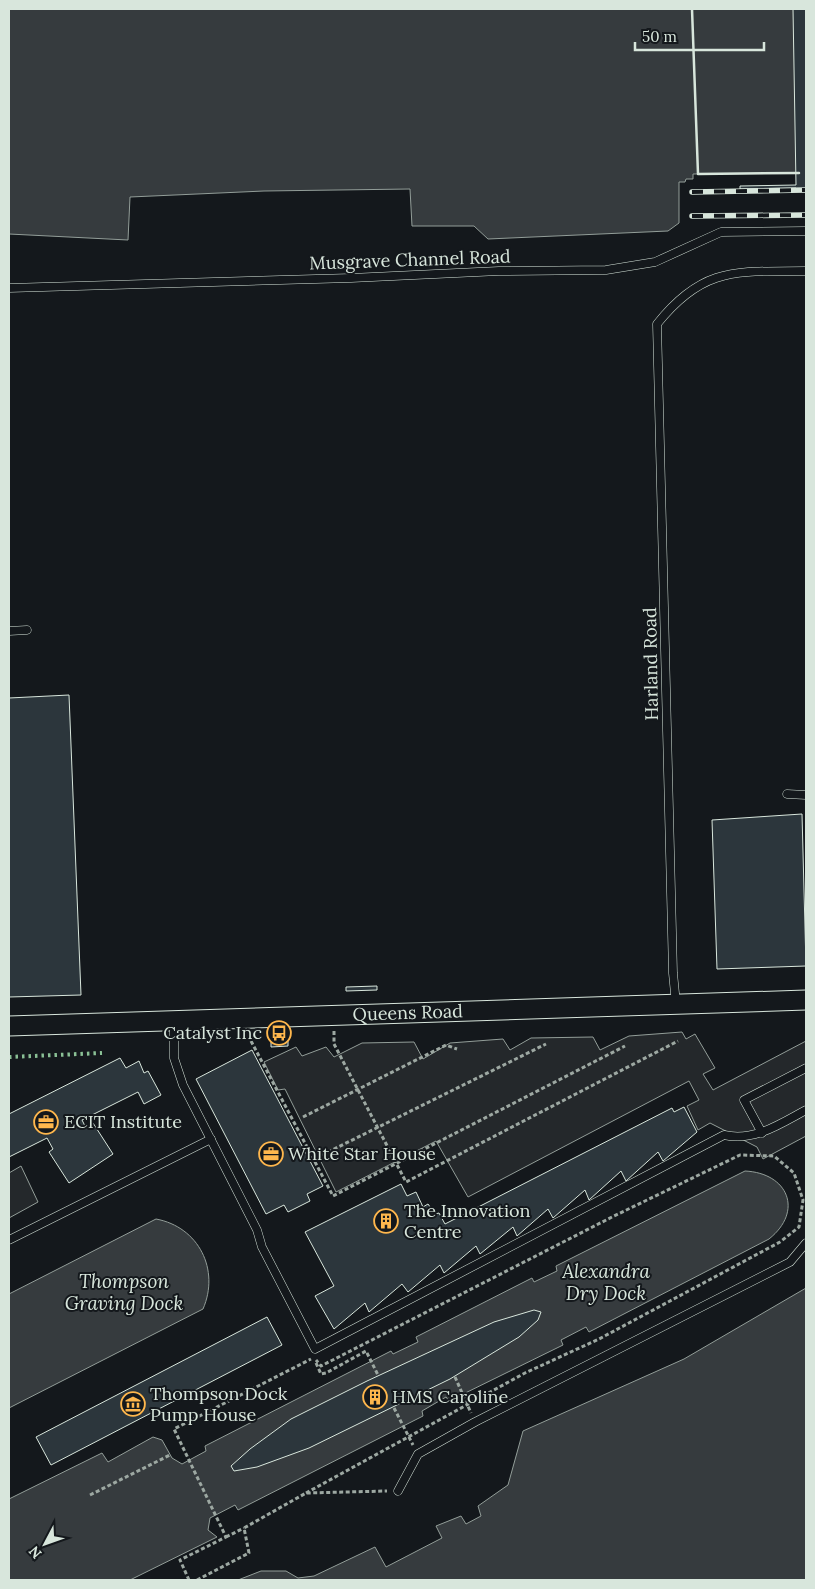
<svg xmlns="http://www.w3.org/2000/svg" width="815" height="1589" viewBox="0 0 815 1589" font-family="Lora,serif">
	<style>
		.parking { fill: #24282b; stroke: #939e99 }
		.water { fill: #363b3e; stroke: #939e99 }
		.building { fill: #2c363c; stroke: #d8e6dc }
		.lines { fill: none; stroke-linecap: round; stroke-linejoin: round }
		.service-casing { stroke: #d8e6dc; stroke-width: 9 }
		.tertiary-casing { stroke: #d8e6dc; stroke-width: 21 }
		.path { stroke: #9da8a2; stroke-width: 3; stroke-dasharray: 4 2.5; stroke-linecap: butt }
		.service { stroke: #14181c; stroke-width: 8 }
		.tertiary { stroke: #14181c; stroke-width: 19 }
		.rail-casing { stroke: #d8e6dc; stroke-width: 5.5 }
		.rail { stroke: #14181c; stroke-width: 4; stroke-dasharray: 11; stroke-linecap: butt }
		.hedge { stroke: #8ac095; stroke-width: 4; stroke-dasharray: 2.5 4; stroke-linecap: butt }
		.wall { stroke: #d8e6dc; stroke-width: 2.5 }
		.labels { text-anchor: middle; stroke-width: 4; stroke-linejoin: round; paint-order: stroke }
		.street-label { font-size: 18px; fill: #d8e6dc; stroke: #14181c }
		.poi-label { font-size: 18px; fill: #d8e6dc; stroke: #14181c; text-anchor: start }
		.water-label { font-size: 19px; font-style: italic; fill: #d8e6dc; stroke: #14181c }
	</style>
	<rect width="100%" height="100%" fill="#14181c"/>
	<g class="parking">
		<polygon points="682,1032 686,1039 695,1034 715,1068 703,1074 713,1090 806,1041 806,1136 763,1159 757,1147 710,1123 698,1130 687,1106 699,1100 689,1081 468,1197 436,1141 336,1192 285,1089 278,1090 264,1062 296,1047 302,1056 326,1047 334,1057 362,1043 414,1042 423,1059 450,1043 503,1039 510,1050 531,1038 593,1037 600,1050 629,1036"/>
		<polygon points="21,1166 38,1202 9,1218 9,1173"/>
	</g>
	<g class="water">
		<polygon points="9,9 806,9 806,173 693,174 693,179 686,179 685,182 679,182 679,223 668,231 488,239 474,226 412,226 410,189 264,191 130,197 128,240 9,234"/>
		<path d="M745,1171C788,1173 804,1211 769,1239L589,1332L586,1327L561,1340L563,1345L449,1401L446,1397L422,1411L423,1416L238,1510L235,1505L210,1518L208,1530L217,1537L130,1580H9V1499L102,1453L108,1462L153,1437L162,1440L172,1458L182,1464L206,1451L205,1446L391,1351L393,1354L418,1342L416,1337L532,1278L534,1282L557,1271L556,1266Z"/>
		<path d="M156,1219C199,1227 220,1270 203,1309L9,1408V1294Z"/>
		<polygon points="806,1288 806,1580 238,1580 261,1571 286,1571 298,1578 314,1576 375,1547 386,1567 442,1538 436,1526 461,1516 466,1524 481,1516 478,1506 508,1485 523,1431 684,1359"/>
	</g>
	<g class="building">
		<polygon points="793,9 806,9 806,190 796,190 796,188 740,189 740,186 796,185"/>
		<polygon points="69,695 81,995 9,997 9,698"/>
		<polygon points="802,814 806,966 717,969 712,820"/>
		<polygon points="377,986 377,990 346,991 346,987"/>
		<polygon points="288,1041 288,1046 271,1047 271,1042"/>
		<polygon points="252,1050 323,1186 307,1194 310,1201 288,1212 284,1205 266,1214 196,1079"/>
		<polygon points="120,1058 126,1068 139,1061 144,1073 148,1071 161,1095 144,1104 138,1092 82,1120 86,1128 93,1123 113,1154 69,1183 49,1152 53,1149 47,1138 9,1157 9,1114"/>
		<polygon points="684,1107 697,1132 663,1161 658,1152 626,1181 621,1171 589,1200 585,1190 553,1218 548,1209 517,1236 513,1227 480,1254 476,1246 444,1273 440,1265 408,1292 402,1284 369,1312 365,1303 334,1329 315,1296 334,1286 305,1232 401,1184 407,1196 416,1192 423,1207 428,1204 435,1214 439,1213 445,1224 672,1108 674,1112"/>
		<polygon points="534,1310 541,1312 538,1320 519,1337 450,1379 309,1448 257,1467 234,1471 231,1466 250,1449 291,1419 367,1381 494,1322"/>
		<polygon points="267,1317 282,1345 51,1465 36,1437"/>
	</g>
	<g class="lines">
		<g class="service-casing">
			<g id="service">
				<polyline points="9,288 351,278 499,271 606,270 655,262 721,232 806,231"/>
				<polyline points="9,631 27,630"/>
				<polyline points="787,794 806,795"/>
				<path d="M676,1004L673,973L657,324C704,265 738,272 806,271"/>
				<path d="M174,1022V1058L183,1085L257,1230L262,1247L315,1349L724,1135C754,1142 780,1124 806,1110"/>
				<polyline points="762,1133 744,1100 806,1068"/>
				<polyline points="9,1240 211,1139"/>
				<polyline points="398,1491 418,1454 475,1422 790,1262 806,1243"/>
			</g>
		</g>
		<g class="tertiary-casing">
			<g id="tertiary">
				<path id="s1" d="M9,1026L806,1000"/>
			</g>
		</g>
		<g class="path">
			<polyline points="334,1031 334,1044 406,1182 678,1041"/>
			<polyline points="251,1041 333,1196 625,1046"/>
			<polyline points="303,1117 446,1045 457,1049"/>
			<polyline points="322,1155 546,1044"/>
			<polyline points="316,1363 321,1374 326,1373 366,1351 378,1375"/>
			<polyline points="455,1377 471,1413"/>
			<polyline points="394,1408 413,1445"/>
			<polyline points="306,1493 525,1373 599,1339 780,1242 799,1227 803,1200 794,1173 774,1156 740,1155 612,1217 321,1366 316,1360"/>
			<polyline points="90,1495 170,1455"/>
			<polyline points="226,1537 244,1528"/>
			<polyline points="189,1580 180,1560 226,1537 174,1429 311,1359"/>
			<polyline points="197,1580 249,1553 244,1528 306,1493 387,1491"/>
		</g>
		<use href="#service" class="service"/>
		<use href="#tertiary" class="tertiary"/>
		<g class="rail-casing">
			<g id="rail">
				<polyline points="692,192 806,190"/>
				<polyline points="692,216 806,215"/>
			</g>
		</g>
		<use href="#rail" class="rail"/>
		<polyline class="hedge" points="9,1057 102,1053"/>
		<polyline class="wall" points="692,9 698,174 799,173"/>
	</g>
	<defs>
		<g id="bus-ring" transform="scale(1.25)"><circle r="9.5" fill="#14181c" stroke="#ffb74d" stroke-width="1.5"/><path d="M-5-6H5V4H4V6H2V4H-2V6H-4V4H-5ZM-3.5-4V0h7V-4ZM-3.5 1.2v1.5H-2V1.2ZM2 1.2v1.5H3.5V1.2Z" fill="#ffb74d"/></g>
		<g id="office-ring" transform="scale(1.25)"><circle r="9.5" fill="#14181c" stroke="#ffb74d" stroke-width="1.5"/><path d="M-6-3h4V-5.5h4V-3h4V5H-6ZM-1-4.5V-3h2v-1.5ZM-6 0V1H6V0Z" fill="#ffb74d"/></g>
		<g id="building-ring" transform="scale(1.25)"><circle r="9.5" fill="#14181c" stroke="#ffb74d" stroke-width="1.5"/><path d="M-4-6H4V6H1V3H-1V6H-4ZM-2.5-4.3h1.7v1.8h-1.7ZM.8-4.3h1.7v1.8H.8ZM-2.5-1h1.7V.8h-1.7ZM.8-1h1.7V.8H.8Z" fill="#ffb74d"/></g>
		<g id="museum-ring" transform="scale(1.25)"><circle r="9.5" fill="#14181c" stroke="#ffb74d" stroke-width="1.5"/><path d="M0-6L6-3V-2H-6V-3ZM-5-1h2V3h-2ZM-1-1h2V3h-2ZM3-1h2V3H3ZM-6 4H6V6H-6Z" fill="#ffb74d"/></g>
	</defs>
	<g fill-rule="evenodd">
		<use href="#bus-ring" x="279" y="1033"/>
		<use href="#office-ring" x="46" y="1122"/>
		<use href="#office-ring" x="271" y="1154"/>
		<use href="#building-ring" x="386" y="1221"/>
		<use href="#building-ring" x="375" y="1397"/>
		<use href="#museum-ring" x="133" y="1404"/>
	</g>
	<g class="labels">
		<g class="street-label">
			<text transform="translate(410 260) rotate(-2)" y="6">Musgrave Channel Road</text>
			<text transform="translate(651 664) rotate(-91)" y="6">Harland Road</text>
			<text dy="6" stroke="none"><textPath href="#s1" startOffset="399">Queens Road</textPath></text>
		</g>
		<g class="poi-label">
			<text x="262" y="1039" text-anchor="end">Catalyst Inc</text>
			<text x="64" y="1128">ECIT Institute</text>
			<text x="288" y="1160">White Star House</text>
			<text x="404" y="1217">The Innovation<tspan x="404" dy="21">Centre</tspan></text>
			<text x="150" y="1400">Thompson Dock<tspan x="150" dy="21">Pump House</tspan></text>
			<text x="392" y="1403">HMS Caroline</text>
		</g>
		<g class="water-label">
			<text x="606" y="1278">Alexandra<tspan x="606" dy="22">Dry Dock</tspan></text>
			<text x="124" y="1288">Thompson<tspan x="124" dy="22">Graving Dock</tspan></text>
		</g>
	</g>
	<rect width="815" height="1589" fill="none" stroke="#d8e6dc" stroke-width="20"/>
	<g transform="translate(45 1544) rotate(229)" stroke="#14181c" stroke-width="4" paint-order="stroke">
	<path d="M0-4L9 19L0 12L-9 19Z" fill="#d8e6dc"/>
	<text y="-8" font-size="14" font-weight="bold" text-anchor="middle" fill="#d8e6dc">N</text>
	</g>
	<path d="M635 42v8h129v-8" fill="none" stroke="#d8e6dc" stroke-width="2.5"/>
	<text x="642" y="42" font-size="15" fill="#d8e6dc" stroke="#14181c" stroke-width="4" paint-order="stroke">50 m</text>
</svg>
